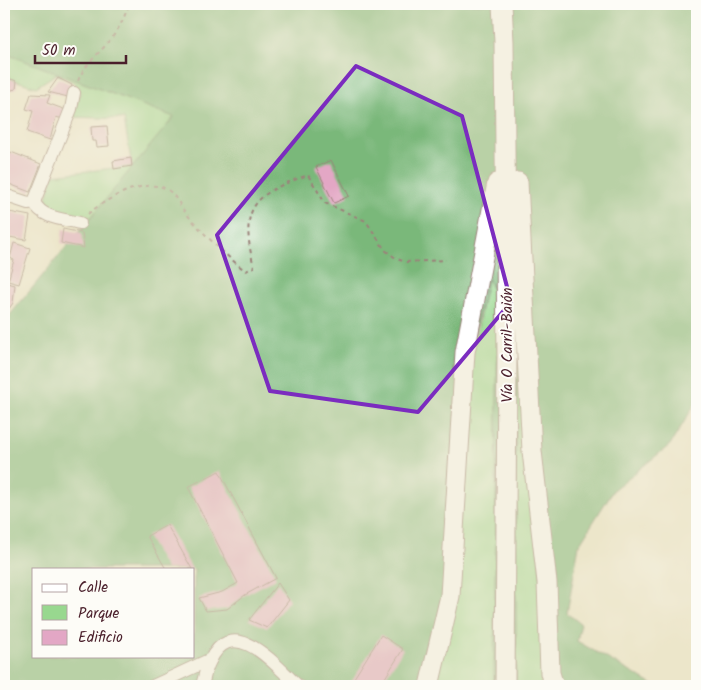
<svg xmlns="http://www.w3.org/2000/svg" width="701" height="690" viewBox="0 0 701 690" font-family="Kalam,sans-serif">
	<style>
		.green { fill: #98d88f; stroke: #717c5d }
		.forest { fill: #7ab87a; stroke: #626c52; fill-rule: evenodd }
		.building { fill: #e3a7c5 }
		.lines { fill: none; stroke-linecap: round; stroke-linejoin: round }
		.minor-casing { stroke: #9b827a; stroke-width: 14 }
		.highway-casing { stroke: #9b827a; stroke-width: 21 }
		.path { stroke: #9b827a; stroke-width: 2; stroke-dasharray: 4 4; stroke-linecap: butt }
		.minor { stroke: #fff; stroke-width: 12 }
		.highway { stroke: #fff; stroke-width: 19 }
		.marked { fill: none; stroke: #7b2cbf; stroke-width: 4; stroke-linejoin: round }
		.labels { text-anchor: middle; stroke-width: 4; stroke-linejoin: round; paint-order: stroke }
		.street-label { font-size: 15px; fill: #4a1f2b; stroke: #fdfcf7 }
	</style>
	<rect width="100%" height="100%" fill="#fdfcf7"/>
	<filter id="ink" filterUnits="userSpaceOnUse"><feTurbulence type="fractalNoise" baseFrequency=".02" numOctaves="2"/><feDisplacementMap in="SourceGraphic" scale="10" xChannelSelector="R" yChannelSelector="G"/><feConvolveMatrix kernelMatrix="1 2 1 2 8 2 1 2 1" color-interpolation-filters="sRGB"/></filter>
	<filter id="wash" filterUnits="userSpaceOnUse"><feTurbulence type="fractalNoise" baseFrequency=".0096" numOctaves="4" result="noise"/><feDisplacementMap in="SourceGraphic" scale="20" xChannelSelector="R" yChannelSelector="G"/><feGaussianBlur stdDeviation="1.12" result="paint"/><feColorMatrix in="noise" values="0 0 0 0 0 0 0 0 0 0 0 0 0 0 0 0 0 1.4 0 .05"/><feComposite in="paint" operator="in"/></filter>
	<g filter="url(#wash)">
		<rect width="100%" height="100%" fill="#ece6ca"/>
		<g class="green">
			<polygon points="4,53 175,117 92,224 45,206 53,175 132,166 124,119 73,117 80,93 75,83 56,74 36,87 4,77"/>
			<polygon points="487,277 498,302 494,686 434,686 463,408"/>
			<polygon points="523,336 549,686 516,686 516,338"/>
		</g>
		<path class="forest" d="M4,4H697V396L695,404L670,445L614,489L579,545L567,613L581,624L577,641L655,686H549L523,336L516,338V686H494L498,302L488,278L470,348L434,686H4V322L174,117L4,53ZM34,569H194V656H34Z"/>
		<g id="blocks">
			<g class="building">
				<polygon points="4,77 17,81 16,89 7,91 4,97"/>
				<polygon points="58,78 72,85 68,97 48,92"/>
				<polygon points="31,94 50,95 47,103 66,110 63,119 56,117 50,140 27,132 33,111 26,109"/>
				<polygon points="107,126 109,146 97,147 96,141 92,141 91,127"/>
				<polygon points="11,152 41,164 30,192 4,182 4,171"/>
				<polygon points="131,158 132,166 114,169 113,161"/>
				<polygon points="331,160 349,196 334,203 316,167"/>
				<polygon points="4,211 30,216 26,240 4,236"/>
				<polygon points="63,229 82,233 84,248 61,243"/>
				<polygon points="14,243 30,248 19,284 8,281 14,260 10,258"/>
				<polygon points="4,282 15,285 13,303 4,316"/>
				<polygon points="219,471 276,578 245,595 227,609 206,611 199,598 222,592 238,583 188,487"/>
				<polygon points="167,525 192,569 166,569 147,536"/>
				<polygon points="278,583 289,600 267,628 249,620"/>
				<polygon points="381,635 403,649 380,686 349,686"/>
			</g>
		</g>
	</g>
	<g filter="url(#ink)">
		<use href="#blocks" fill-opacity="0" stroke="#9b827a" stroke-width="1"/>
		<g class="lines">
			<g class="minor-casing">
				<g id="minor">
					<polyline points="4,195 28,203 34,202 71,109 74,93"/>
					<path d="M34,202C42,219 64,219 80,223"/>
					<polyline points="153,686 211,659"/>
					<path d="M202,686C204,678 206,668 210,661C233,612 277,667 298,686"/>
				</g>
			</g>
			<g class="highway-casing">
				<g id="highway">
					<polyline points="502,4 504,42 507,356 505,686"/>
					<polyline points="518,182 532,451 547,582 550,673 554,686"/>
					<polyline points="429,686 450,596 465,352 497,183"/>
				</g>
			</g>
			<g class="path">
				<path d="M78,81C84,65 99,54 109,41C119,30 124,18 129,4"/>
				<path d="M88,214C105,199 147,176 168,190C175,195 180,205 185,212C202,232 224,255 246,271L254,267C239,207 253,194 308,175L325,203L366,221L385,250L397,259L406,262L446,260"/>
			</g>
			<use href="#minor" class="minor"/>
			<use href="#highway" class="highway"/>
		</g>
	</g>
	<path d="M0 0H701V690H0ZM356,66L462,116L511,302L418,412L270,391L217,235Z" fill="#ece6ca" fill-opacity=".55" fill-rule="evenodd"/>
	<path class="marked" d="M356,66L462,116L511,302L418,412L270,391L217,235Z"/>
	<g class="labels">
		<g class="street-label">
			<text transform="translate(507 345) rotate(-90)" y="5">Vía O Carril-Baión</text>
		</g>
	</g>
	<rect width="701" height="690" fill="none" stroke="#fdfcf7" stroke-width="20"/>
	<rect x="32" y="568" width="162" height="90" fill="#fdfcf7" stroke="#b5a4a5"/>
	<rect x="42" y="584" width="25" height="8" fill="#ffffff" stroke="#b5a4a5"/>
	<text x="78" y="592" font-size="15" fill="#4a1f2b">Calle</text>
	<rect x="42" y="605" width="25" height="15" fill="#98d88f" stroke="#b5a4a5"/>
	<text x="78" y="618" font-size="15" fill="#4a1f2b">Parque</text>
	<rect x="42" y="630" width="25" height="15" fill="#e3a7c5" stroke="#b5a4a5"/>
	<text x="78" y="642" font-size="15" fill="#4a1f2b">Edificio</text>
	<path d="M35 55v8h91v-8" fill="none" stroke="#4a1f2b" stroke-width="2.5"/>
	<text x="42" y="55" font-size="15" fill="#4a1f2b" stroke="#fdfcf7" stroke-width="4" paint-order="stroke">50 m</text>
</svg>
